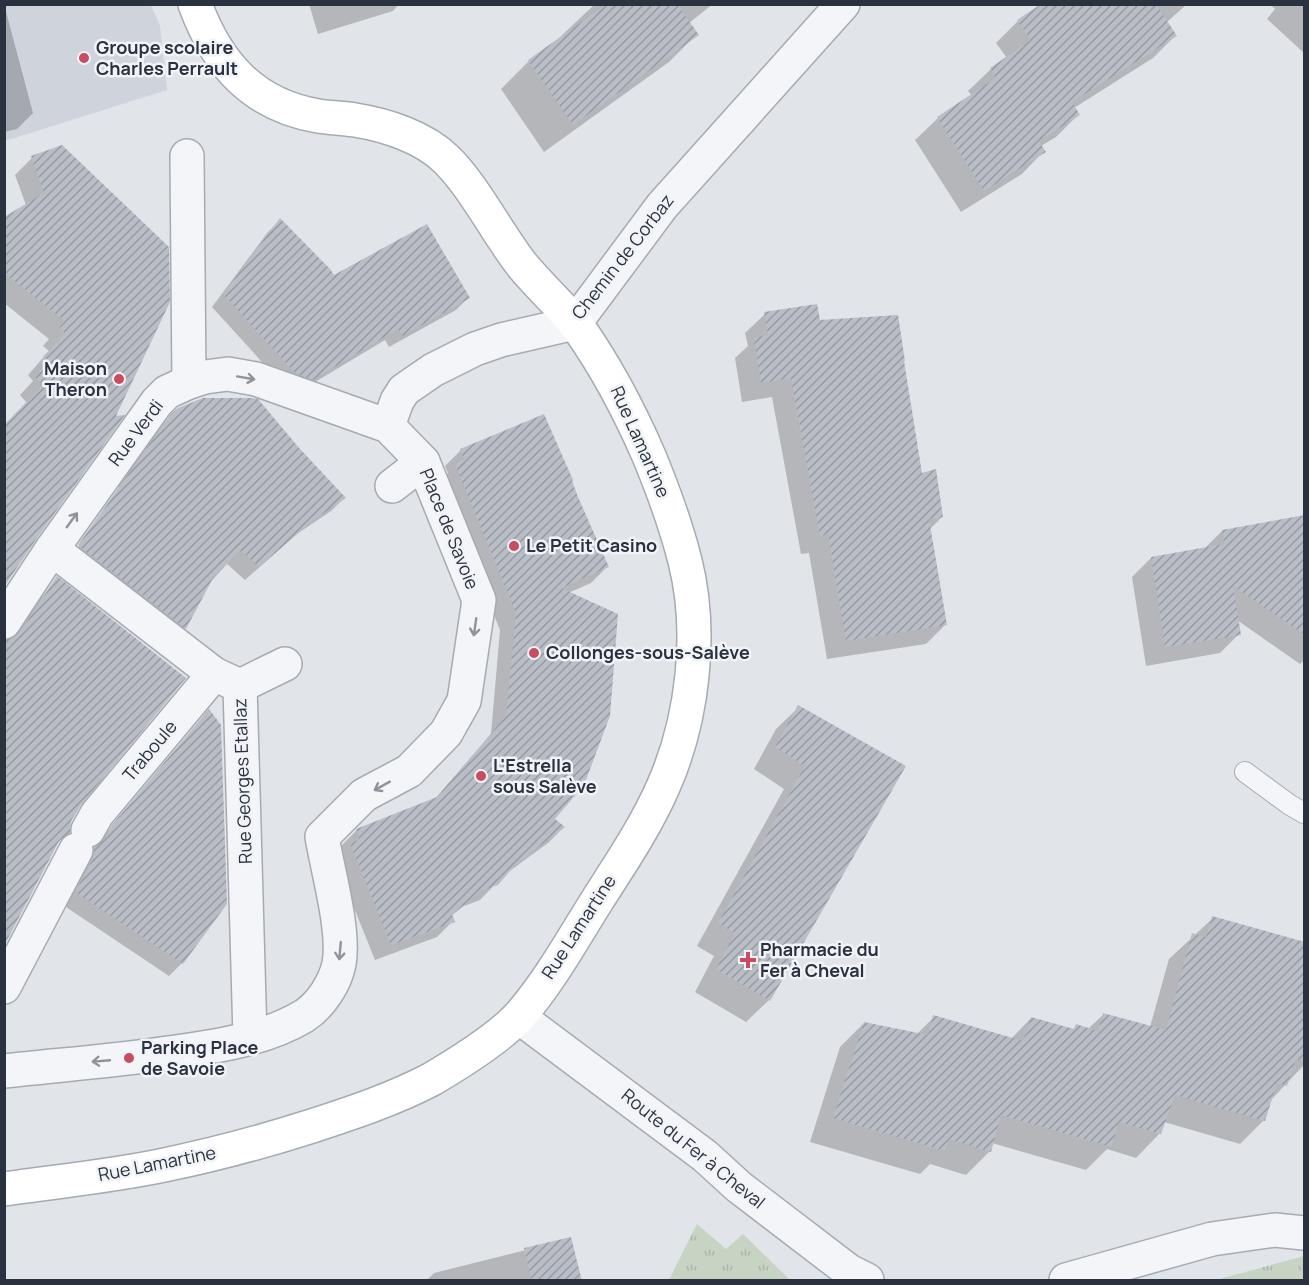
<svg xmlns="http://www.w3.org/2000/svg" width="1309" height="1285" viewBox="0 0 1309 1285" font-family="Manrope,sans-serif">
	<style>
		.built { fill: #cfd3db }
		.park { fill: url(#park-tufts) }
		.shadow { fill: #0003 }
		.building { fill: url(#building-hatch) }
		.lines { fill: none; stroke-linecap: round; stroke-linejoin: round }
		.lane-casing { stroke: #a6abb3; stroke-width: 22 }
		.street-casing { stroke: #a6abb3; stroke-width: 36 }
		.secondary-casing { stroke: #a6abb3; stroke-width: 36 }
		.lane { stroke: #f4f5f8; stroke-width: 20 }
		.street { stroke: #f4f5f8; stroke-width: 33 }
		.secondary { stroke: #fff; stroke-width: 33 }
		.oneway { stroke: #8f949c }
		.poi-dot { fill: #c74d5f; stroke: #f1f3f7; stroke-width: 2 }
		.labels { text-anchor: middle; stroke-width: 5; stroke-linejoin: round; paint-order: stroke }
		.poi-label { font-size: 18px; font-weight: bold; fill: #2a3240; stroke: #f1f3f7; text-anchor: start }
		.street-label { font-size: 18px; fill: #2a3240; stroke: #f1f3f7 }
	</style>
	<defs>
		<pattern id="park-tufts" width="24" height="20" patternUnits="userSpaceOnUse" patternTransform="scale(1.5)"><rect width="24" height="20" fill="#c7d3c3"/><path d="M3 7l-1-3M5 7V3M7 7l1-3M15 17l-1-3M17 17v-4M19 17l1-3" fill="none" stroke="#abb6a9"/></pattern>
		<pattern id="building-hatch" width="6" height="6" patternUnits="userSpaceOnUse" patternTransform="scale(1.5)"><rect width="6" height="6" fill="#b9bdc6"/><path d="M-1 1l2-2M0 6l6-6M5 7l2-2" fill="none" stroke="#979aa2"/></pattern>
	</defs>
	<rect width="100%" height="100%" fill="#e1e4e9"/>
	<polygon class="built" points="5,4 151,5 160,26 167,90 5,141"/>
	<g class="park">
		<polygon points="697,1224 726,1249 743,1234 790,1280 669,1280"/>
		<polygon points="1304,1256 1304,1280 1216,1280"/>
	</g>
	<g class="shadow">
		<polygon points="4,4 33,113 17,129 4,132"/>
		<polygon points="309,4 399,4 393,11 318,34"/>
		<polygon points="595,4 713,4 689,23 697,34 669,62 544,152 501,89 529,61 558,39"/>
		<polygon points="1044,4 1187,4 1166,23 1175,36 1153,58 1074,108 1078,115 1056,137 1041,146 1044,151 1022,174 961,212 915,140 938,118 972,96 968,91 991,69 1007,58 996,43 1018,21"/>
		<polygon points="1270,4 1304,4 1304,53 1267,19 1275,9"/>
		<polygon points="32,158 168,247 27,403 20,395 33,381 28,375 49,351 43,346 49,339 4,303 4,218 26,205 15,175"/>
		<polygon points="280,220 334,277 468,298 456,310 389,347 385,340 300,391 283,385 212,307 268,232"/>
		<polygon points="765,314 818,322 921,475 942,517 930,529 945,625 926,644 827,659 809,553 801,554 772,397 742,402 735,358 748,346 745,333"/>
		<polygon points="179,409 299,450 344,498 331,511 297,534 245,580 226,563 211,579 185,628 171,642 68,562 120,489 117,486 164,423"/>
		<polygon points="543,416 607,567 591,583 568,593 553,819 563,828 548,843 503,876 480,900 464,906 451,916 453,921 437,937 375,960 335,861 343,852 341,846 357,830 435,799 491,734 500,630 440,481 448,473 445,466 461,450"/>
		<polygon points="1304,517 1304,660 1300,664 1237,620 1239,634 1220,653 1146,666 1132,577 1151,558 1204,549 1222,531"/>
		<polygon points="59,580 80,804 70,821 68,832 56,845 4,647 39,600"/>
		<polygon points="799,707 904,767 769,1000 746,1022 695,992 714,956 697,946 784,789 754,769 776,729"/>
		<polygon points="209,711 182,963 169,976 63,905 82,862"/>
		<polygon points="1213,918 1304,971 1304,1065 1270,1101 1264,1120 1240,1144 1164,1122 1160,1133 1136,1158 1107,1149 1086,1170 992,1143 990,1151 966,1175 930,1164 920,1174 810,1142 840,1047 864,1023 917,1034 934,1017 1011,1039 1031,1018 1073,1030 1077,1026 1088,1029 1103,1015 1150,1027 1169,959"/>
		<polygon points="570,1239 580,1280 427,1280 434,1273"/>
	</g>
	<g class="building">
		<polygon points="607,4 677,4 699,35 573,125 528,60"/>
		<polygon points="1041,4 1156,4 1177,36 1072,102 1080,115 1039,141 1046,152 984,191 937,117 996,78 990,68 1031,40 1017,20"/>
		<polygon points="62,145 169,247 170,302 116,416 125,415 37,538 4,587 4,425 43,385 35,377 49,363 43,357 65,333 59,328 65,321 4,273 4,217 44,193 31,156"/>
		<polygon points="280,218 330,269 334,275 427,224 470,298 402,336 398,329 313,380 295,373 223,294"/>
		<polygon points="817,304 820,320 898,315 905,361 904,361 922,473 936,469 943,517 929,519 947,625 846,641 828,534 820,536 791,378 761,383 754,338 768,335 764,312"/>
		<polygon points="203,398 252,398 258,399 300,449 346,498 312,521 259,567 240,550 212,580 186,629 78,545 171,414 178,408"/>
		<polygon points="544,414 573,480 572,481 578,497 609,567 561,588 618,614 610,716 584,785 555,819 565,827 516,864 498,885 481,891 452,914 455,922 391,945 350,843 360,840 356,829 437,797 506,716 516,613 455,464 464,459 460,449"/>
		<polygon points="1305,515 1305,635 1233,586 1241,635 1165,647 1151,557 1224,544 1222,530"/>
		<polygon points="57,576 186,678 81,805 71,821 70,833 59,841 4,946 4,640 13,638 20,632"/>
		<polygon points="798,705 906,766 770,1001 716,969 735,933 718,923 805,766 775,747"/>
		<polygon points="209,709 221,725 227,904 183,964 75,892 93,859 94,847 104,840 112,825"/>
		<polygon points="1212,916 1305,942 1305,1061 1296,1059 1287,1086 1277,1083 1265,1121 1175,1095 1161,1134 1119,1122 1111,1147 1001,1115 991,1152 949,1139 945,1151 833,1118 864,1022 928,1035 933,1015 1023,1041 1031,1017 1074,1029 1076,1024 1098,1031 1103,1013 1166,1030 1192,933 1206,937"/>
		<polygon points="571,1237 582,1281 532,1281 524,1248"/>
	</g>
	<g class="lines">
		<g class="lane-casing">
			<polyline id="lane" points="1245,772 1290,805 1304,813"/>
		</g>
		<g class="street-casing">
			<g id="street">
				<polyline points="187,156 189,382"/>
				<polyline points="388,426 397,401 404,390 433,370 475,349 501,340 575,323 662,206 843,4"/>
				<polyline points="392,486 423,462"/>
				<polyline points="52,549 214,674 240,686 250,1037"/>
				<path d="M4,622L52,549L157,402L167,392L189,382L205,377L228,374L256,379L388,426L423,462L479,600L464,701L446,733L409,771L364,795L322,837C328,872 345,931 339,964C335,983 321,1005 304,1016C264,1040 213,1047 168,1053C114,1061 59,1065 4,1071"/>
				<polyline points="240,686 285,664"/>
				<polyline points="88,830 97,814 214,674"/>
				<polyline points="4,987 76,850"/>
				<polyline points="519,1017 705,1156 739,1187 849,1271 867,1280"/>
				<polyline points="1066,1280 1212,1239 1275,1230 1304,1233"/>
			</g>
		</g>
		<g class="secondary-casing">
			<path id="secondary" d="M4,1189C59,1181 115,1176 169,1164C217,1154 265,1141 312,1126C352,1113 394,1099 432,1079C459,1063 501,1037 521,1014C551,979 574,937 598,899C621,863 646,826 663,787C693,720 703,632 685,561C676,525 663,490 649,456C629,410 607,368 578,327C561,305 540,287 522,265C497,233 475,188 447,160C424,137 386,125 355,120C343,118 330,118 318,116C253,105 217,64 195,4"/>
		</g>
		<use href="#lane" class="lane"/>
		<use href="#street" class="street"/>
		<use href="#secondary" class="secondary"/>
	</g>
	<defs><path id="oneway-shaft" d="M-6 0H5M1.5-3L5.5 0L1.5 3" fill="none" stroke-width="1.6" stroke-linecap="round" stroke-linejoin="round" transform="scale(1.5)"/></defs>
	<g class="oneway">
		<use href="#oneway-shaft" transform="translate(246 378) rotate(10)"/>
		<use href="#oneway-shaft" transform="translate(72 520) rotate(-54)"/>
		<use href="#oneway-shaft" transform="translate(475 627) rotate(98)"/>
		<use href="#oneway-shaft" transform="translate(382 786) rotate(151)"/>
		<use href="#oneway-shaft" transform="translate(340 951) rotate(95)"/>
		<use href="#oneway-shaft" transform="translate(101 1061) rotate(175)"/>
	</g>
	<g class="poi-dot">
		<circle cx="84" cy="58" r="6"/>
		<circle cx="119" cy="379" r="6"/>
		<circle cx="514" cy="546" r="6"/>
		<circle cx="534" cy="653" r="6"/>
		<circle cx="481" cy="776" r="6"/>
		<path d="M745 951h6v6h6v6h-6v6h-6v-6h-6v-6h6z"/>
		<circle cx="129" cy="1058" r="6"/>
	</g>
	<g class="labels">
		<g class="poi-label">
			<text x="96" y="54">Groupe scolaire<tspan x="96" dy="21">Charles Perrault</tspan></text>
			<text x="107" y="375" text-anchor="end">Maison<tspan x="107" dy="21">Theron</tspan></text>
			<text x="526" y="552">Le Petit Casino</text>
			<text x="546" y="659">Collonges-sous-Salève</text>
			<text x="493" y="772">L'Estrella<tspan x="493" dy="21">sous Salève</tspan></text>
			<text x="760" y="956">Pharmacie du<tspan x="760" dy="21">Fer à Cheval</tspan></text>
			<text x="141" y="1054">Parking Place<tspan x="141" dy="21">de Savoie</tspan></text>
		</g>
		<g class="street-label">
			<text transform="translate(623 257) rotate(-52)" y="6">Chemin de Corbaz</text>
			<text transform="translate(136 433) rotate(-53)" y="6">Rue Verdi</text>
			<text transform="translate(640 442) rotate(66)" y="6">Rue Lamartine</text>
			<text transform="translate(449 529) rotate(68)" y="6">Place de Savoie</text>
			<text transform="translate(150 751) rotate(-50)" y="6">Traboule</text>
			<text transform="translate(243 781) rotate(-92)" y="6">Rue Georges Etallaz</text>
			<text transform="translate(579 927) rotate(-57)" y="6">Rue Lamartine</text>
			<text transform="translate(693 1149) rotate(39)" y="6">Route du Fer à Cheval</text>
			<text transform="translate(157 1164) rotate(-11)" y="6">Rue Lamartine</text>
		</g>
	</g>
	<rect width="1309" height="1285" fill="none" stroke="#2a3240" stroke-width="12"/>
</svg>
